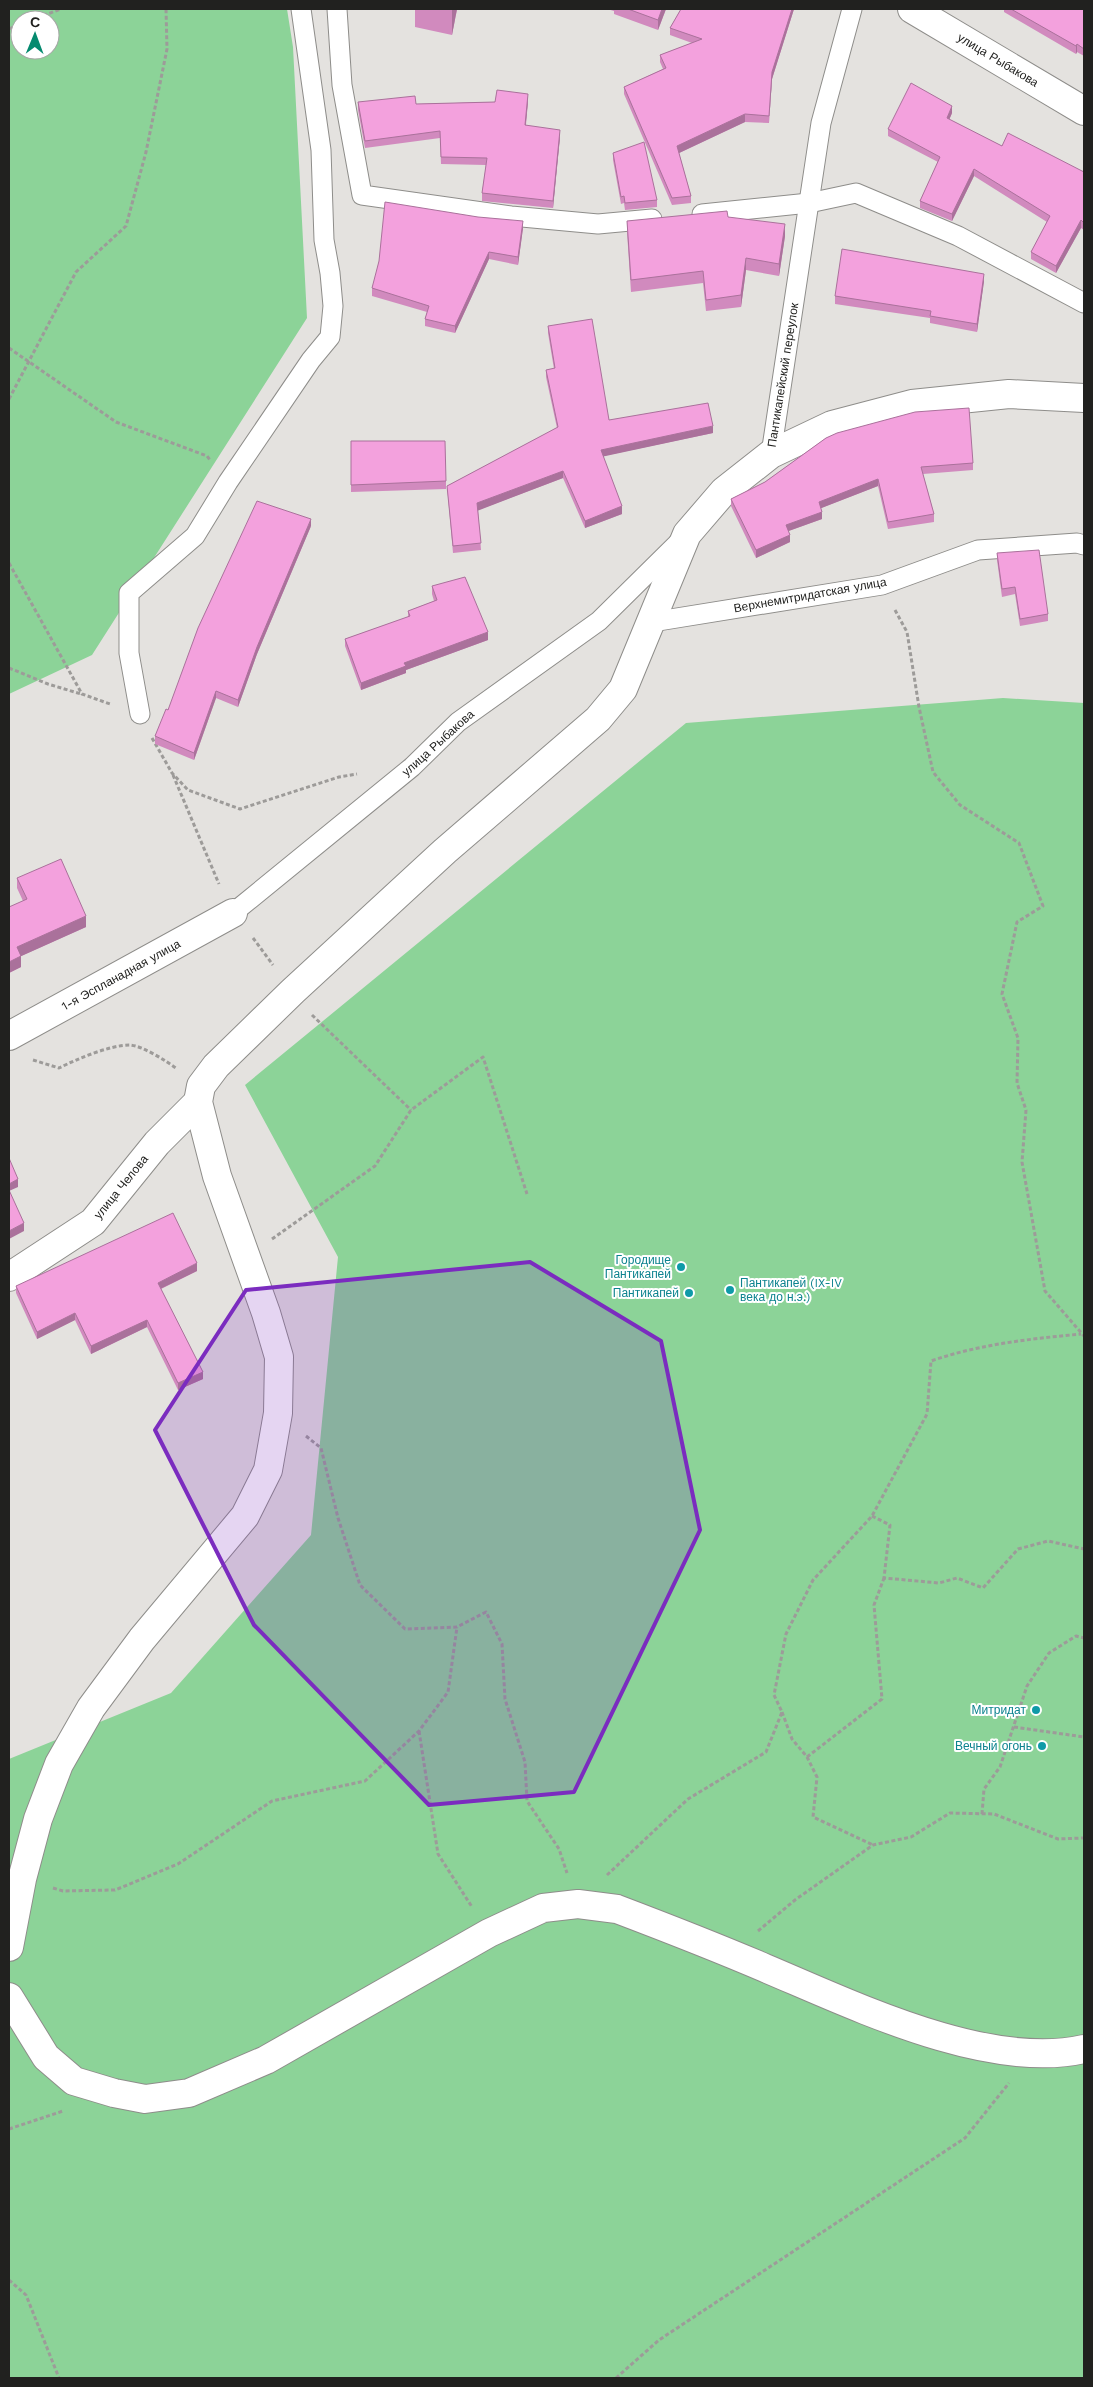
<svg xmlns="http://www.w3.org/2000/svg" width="1093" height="2387" viewBox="0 0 1093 2387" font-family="'Work Sans',sans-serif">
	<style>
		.green { fill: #8cd398; fill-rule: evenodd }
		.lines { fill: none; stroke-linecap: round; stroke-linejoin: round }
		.lane-casing { stroke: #8e8d8a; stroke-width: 21 }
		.street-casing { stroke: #8e8d8a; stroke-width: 30 }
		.path { stroke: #9d9b99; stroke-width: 3; stroke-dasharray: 4 2.5; stroke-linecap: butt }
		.lane { stroke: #fff; stroke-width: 19 }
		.street { stroke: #fff; stroke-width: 28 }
		.wall { fill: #d18abe }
		.shaded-wall { fill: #aa719b }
		.building { fill: #f3a1dd; stroke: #aa719b }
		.marked { fill: #7b2cbf; fill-opacity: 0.2; stroke: #7b2cbf; stroke-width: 4; stroke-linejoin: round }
		.culture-dot { fill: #0f9aa8; stroke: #fff; stroke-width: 2 }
		.labels { text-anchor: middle; stroke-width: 4; stroke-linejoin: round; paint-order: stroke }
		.street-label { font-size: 12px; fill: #21211f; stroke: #fff }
		.culture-label { font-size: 12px; fill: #0d838f; stroke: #fff; text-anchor: end }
	</style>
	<rect width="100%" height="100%" fill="#e4e2df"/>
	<g class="green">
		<path d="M9,9H287L293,47L307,318L92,655L9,694ZM20,20H50V50H20Z"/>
		<polygon points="1003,698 1084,703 1084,2378 9,2378 9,1759 171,1693 311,1535 338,1257 245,1085 686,723"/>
	</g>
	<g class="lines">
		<g class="lane-casing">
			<g id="lane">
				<polyline points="337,9 342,85 362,195 511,216 598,224 652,219"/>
				<polyline points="702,214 809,203 856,193 958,236 1084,303"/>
				<polyline points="771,454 821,123 852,9"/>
				<polyline points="652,622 882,585 978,550 1077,543 1084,545"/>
				<polyline points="140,714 129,653 129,593 195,536 228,482 311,360 330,337 333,306 330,273 324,240 321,150 301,9"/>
				<polyline points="233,913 412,767 458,722 599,621 679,542"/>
			</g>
		</g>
		<g class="street-casing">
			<g id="street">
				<polyline points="912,9 1084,111"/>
				<polyline points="9,1036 233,913"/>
				<polyline points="9,1277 93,1222 157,1143 198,1102"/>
				<polyline points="9,1947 22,1879 38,1819 59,1764 91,1708 142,1639 245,1516 268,1470 278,1413 279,1357 266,1313 217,1176 198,1102 201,1086 216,1066 293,991 445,851 598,719 623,689 687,534 724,491 771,454 832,425 912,404 1009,394 1084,398"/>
				<path d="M9,1997L46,2057L74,2081L114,2093L145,2099L189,2093L266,2060L489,1933L543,1908L578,1904L617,1909C667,1928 716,1947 765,1968C853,2005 988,2071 1084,2049"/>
			</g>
		</g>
		<g class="path">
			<polyline points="31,20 61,9"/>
			<polyline points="9,29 20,24"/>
			<polyline points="9,348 116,422 207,456 210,460"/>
			<polyline points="9,399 76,272 126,226 146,152 167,49 166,9"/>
			<polyline points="9,563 82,694 110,704"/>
			<polyline points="895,610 907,632 919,707 933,772 960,805 1019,843 1043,906 1017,922 1002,994 1018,1038 1017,1083 1026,1110 1022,1162 1045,1291 1084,1336"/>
			<polyline points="9,668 48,684 81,694"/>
			<polyline points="152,738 172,773 188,790 240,809 339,777 357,774"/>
			<polyline points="173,775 219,884"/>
			<polyline points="253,938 273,965"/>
			<polyline points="312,1015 411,1110"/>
			<path d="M33,1060L59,1068C77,1059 110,1045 130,1045C143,1046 166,1061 176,1068"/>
			<polyline points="272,1239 375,1166 411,1110 483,1057 527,1194"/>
			<polyline points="306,1436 321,1448 338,1518 360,1585 405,1629 457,1627 486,1612 502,1644 505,1699 525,1762 527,1801 559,1849 567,1873"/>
			<polyline points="872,1516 890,1525 884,1578 939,1583 957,1578 983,1588 1018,1549 1048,1541 1084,1549"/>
			<polyline points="782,1712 792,1739 807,1757 817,1777 813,1817 873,1845"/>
			<polyline points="1014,1727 1084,1737"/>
			<polyline points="419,1731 438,1854 472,1907"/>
			<polyline points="807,1757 882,1699 874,1605 884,1578"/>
			<polyline points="982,1814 984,1789 1000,1767 1027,1686 1049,1653 1076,1636 1084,1638"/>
			<path d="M607,1875L688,1799L766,1752L782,1712L774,1695L786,1634L813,1580L872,1516L927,1414L931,1361C980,1344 1030,1339 1081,1334"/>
			<polyline points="53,1888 63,1891 115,1890 178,1864 272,1801 365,1781 419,1731 448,1692 457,1627"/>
			<polyline points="758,1931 795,1900 873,1845 911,1837 950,1813 994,1814 1058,1839 1084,1838"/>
			<polyline points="9,2129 63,2111"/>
			<polyline points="9,2280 26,2295 59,2378"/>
			<polyline points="616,2378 659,2340 965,2138 1009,2083"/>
		</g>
		<use href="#lane" class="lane"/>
		<use href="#street" class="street"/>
	</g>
	<g class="wall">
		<polygon points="415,9 457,9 452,35 415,27"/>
		<polygon points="607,9 666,9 658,30 614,14 614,11"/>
		<polygon points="681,9 794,9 772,79 769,123 745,122 679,153 691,196 691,203 672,205 624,94 624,87 663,69 660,62 660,55 692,43 670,35 670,28"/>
		<polygon points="1004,9 1084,9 1084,56 1077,52 1076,54 1004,12"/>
		<polygon points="528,101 526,125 560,137 553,208 482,201 482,193 486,165 441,164 440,138 365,148 358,110 358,102 416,104"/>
		<polygon points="952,113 949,120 1002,146 1084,172 1084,230 1081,228 1056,273 1031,259 1031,252 1047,222 974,176 952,221 920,208 920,201 938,162 888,136 888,129"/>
		<polygon points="613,153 657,200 657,207 625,210 624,203 621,204 613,160"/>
		<polygon points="728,217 785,236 779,276 746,270 741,307 706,311 703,283 631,292 627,232 627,221"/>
		<polygon points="523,228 518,265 489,259 455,333 425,326 425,319 427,312 372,296 372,288"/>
		<polygon points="984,281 977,332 930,323 930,318 835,304 835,296"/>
		<polygon points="548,326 609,420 713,433 603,456 622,514 585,528 563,478 478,510 481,550 453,553 447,486 557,428 546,377 546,370 554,369 548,333"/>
		<polygon points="826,438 973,463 973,470 923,474 934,514 934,522 888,529 878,486 821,508 822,519 788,531 790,542 756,558 731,506 731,499 765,482"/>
		<polygon points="351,441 446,481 446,489 351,492"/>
		<polygon points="311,526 257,654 238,707 216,698 194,760 155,744 155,736 168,710"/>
		<polygon points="997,553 1048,614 1048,621 1020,626 1015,594 1002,597 997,560"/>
		<polygon points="432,586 488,640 406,670 406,673 361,690 345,646 345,639 408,617 408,611 434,601 432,594"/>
		<polygon points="17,878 86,927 21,956 21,967 9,973 23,901 17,888"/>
		<polygon points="197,1271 161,1289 203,1379 178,1390 147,1327 91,1354 75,1320 37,1339 16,1293 16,1286"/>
	</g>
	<g class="shaded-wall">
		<polygon points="452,9 457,9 452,35"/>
		<polygon points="662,9 666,9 658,30 658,20"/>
		<polygon points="792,9 794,9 772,79 769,123 772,72"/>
		<polygon points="1077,44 1077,52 1076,54 1076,46"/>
		<polygon points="528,94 528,101 525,132 525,125"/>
		<polygon points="952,106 952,113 947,125 947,118"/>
		<polygon points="745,114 745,122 677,154 677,146"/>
		<polygon points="560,130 560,137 553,208 553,201"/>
		<polygon points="974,169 974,176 952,221 952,214"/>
		<polygon points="1081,220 1081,228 1056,273 1056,266"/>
		<polygon points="523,221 523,228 518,265 518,257"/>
		<polygon points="785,224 785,236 779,276 779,264"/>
		<polygon points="489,252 489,259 455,333 455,326"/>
		<polygon points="746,258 746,270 741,307 741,295"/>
		<polygon points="984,274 984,281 977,332 977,324"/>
		<polygon points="713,426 713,433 601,457 601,450"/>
		<polygon points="563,471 563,478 477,511 477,503"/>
		<polygon points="878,479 878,486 819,509 819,502"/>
		<polygon points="622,506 622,514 585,528 585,521"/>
		<polygon points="822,512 822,519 786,532 786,525"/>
		<polygon points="311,519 311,526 257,654 238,707 238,700 257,647"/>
		<polygon points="790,535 790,542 756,558 756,550"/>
		<polygon points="488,632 488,640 406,670 406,673 361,690 361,683 404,663"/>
		<polygon points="216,691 216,698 194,760 194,753"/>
		<polygon points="86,916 86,927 17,958 17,947"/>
		<polygon points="21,956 21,967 9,973 9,962"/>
		<polygon points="18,1179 18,1187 9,1191 9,1184"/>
		<polygon points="24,1223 24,1231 9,1239 9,1231"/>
		<polygon points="197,1263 197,1271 158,1290 158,1283"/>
		<polygon points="75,1313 75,1320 37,1339 37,1332"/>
		<polygon points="147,1320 147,1327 91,1354 91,1346"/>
		<polygon points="203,1372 203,1379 178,1390 178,1383"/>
	</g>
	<g class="building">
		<polygon points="628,9 662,9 658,20"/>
		<polygon points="681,9 792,9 772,72 769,116 745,114 677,146 691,196 672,198 624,87 666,68 660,55 702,39 670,28"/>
		<polygon points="1011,9 1084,9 1084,49 1077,44 1076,46"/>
		<polygon points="911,83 952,106 947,118 1002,146 1008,133 1084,172 1084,223 1081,220 1056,266 1031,252 1050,216 974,169 952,214 920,201 940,157 888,129"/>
		<polygon points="497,90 528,94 525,125 560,130 553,201 482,193 487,158 441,157 440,131 365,141 358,102 415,96 416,104 495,102"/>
		<polygon points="644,142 657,200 625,203 624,196 621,197 613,153"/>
		<polygon points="385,202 478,217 523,221 518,257 489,252 455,326 425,319 429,306 372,288 379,261"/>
		<polygon points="727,211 728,217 785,224 779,264 746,258 741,295 706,300 703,271 631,280 627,221"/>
		<polygon points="842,249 984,274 977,324 930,316 931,311 835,296"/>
		<polygon points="592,319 609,420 708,403 713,426 601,450 622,506 585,521 563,471 477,503 481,543 453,546 447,486 558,427 546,370 555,368 548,326"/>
		<polygon points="969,408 973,463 921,467 934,514 888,522 878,479 819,502 822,512 786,525 790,535 756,550 731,499 765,482 826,438 837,433 915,412"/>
		<polygon points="351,441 445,441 446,481 351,485"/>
		<polygon points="257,501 311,519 257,647 238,700 216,691 194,753 155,736 166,709 168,710 198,628"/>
		<polygon points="1039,550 1048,614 1020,619 1015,587 1002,589 997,553"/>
		<polygon points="465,577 488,632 404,663 406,666 361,683 345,639 410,616 408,611 437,600 432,586"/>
		<polygon points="61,859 86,916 17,947 21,956 9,962 9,907 27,899 17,878"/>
		<polygon points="9,1158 18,1179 9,1184"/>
		<polygon points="9,1190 24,1223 9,1231"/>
		<polygon points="173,1213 197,1263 158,1283 203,1372 178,1383 147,1320 91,1346 75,1313 37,1332 16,1286"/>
	</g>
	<path class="marked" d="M530,1262L661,1341L700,1530L574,1792L429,1805L254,1625L155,1430L246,1290Z"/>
	<g class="culture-dot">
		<circle cx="681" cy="1267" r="5"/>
		<circle cx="730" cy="1290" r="5"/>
		<circle cx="689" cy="1293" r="5"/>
		<circle cx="1036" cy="1710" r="5"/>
		<circle cx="1042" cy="1746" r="5"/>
	</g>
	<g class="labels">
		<g class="street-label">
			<text transform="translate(998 60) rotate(31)" y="4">улица Рыбакова</text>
			<text transform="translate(783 375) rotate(-81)" y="4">Пантикапейский переулок</text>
			<text transform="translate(810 595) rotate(-10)" y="4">Верхнемитридатская улица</text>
			<text transform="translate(438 743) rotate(-42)" y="4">улица Рыбакова</text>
			<text transform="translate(121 975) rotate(-29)" y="4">1-я Эспланадная улица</text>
			<text transform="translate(121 1187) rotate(-51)" y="4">улица Челова</text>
		</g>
		<g class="culture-label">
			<text x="671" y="1264">Городище<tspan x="671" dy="14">Пантикапей</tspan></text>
			<text x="740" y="1287" text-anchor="start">Пантикапей (IX-IV<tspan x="740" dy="14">века до н.э.)</tspan></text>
			<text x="679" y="1297">Пантикапей</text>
			<text x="1026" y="1714">Митридат</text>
			<text x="1032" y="1750">Вечный огонь</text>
		</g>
	</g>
	<rect width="1093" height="2387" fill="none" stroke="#21211f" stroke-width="20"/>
	<g transform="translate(35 35) rotate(1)"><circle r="24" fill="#ffffff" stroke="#a6a6a5"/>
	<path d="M0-4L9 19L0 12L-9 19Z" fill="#058a6f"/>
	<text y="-8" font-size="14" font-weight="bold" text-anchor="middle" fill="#21211f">С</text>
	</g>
</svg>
